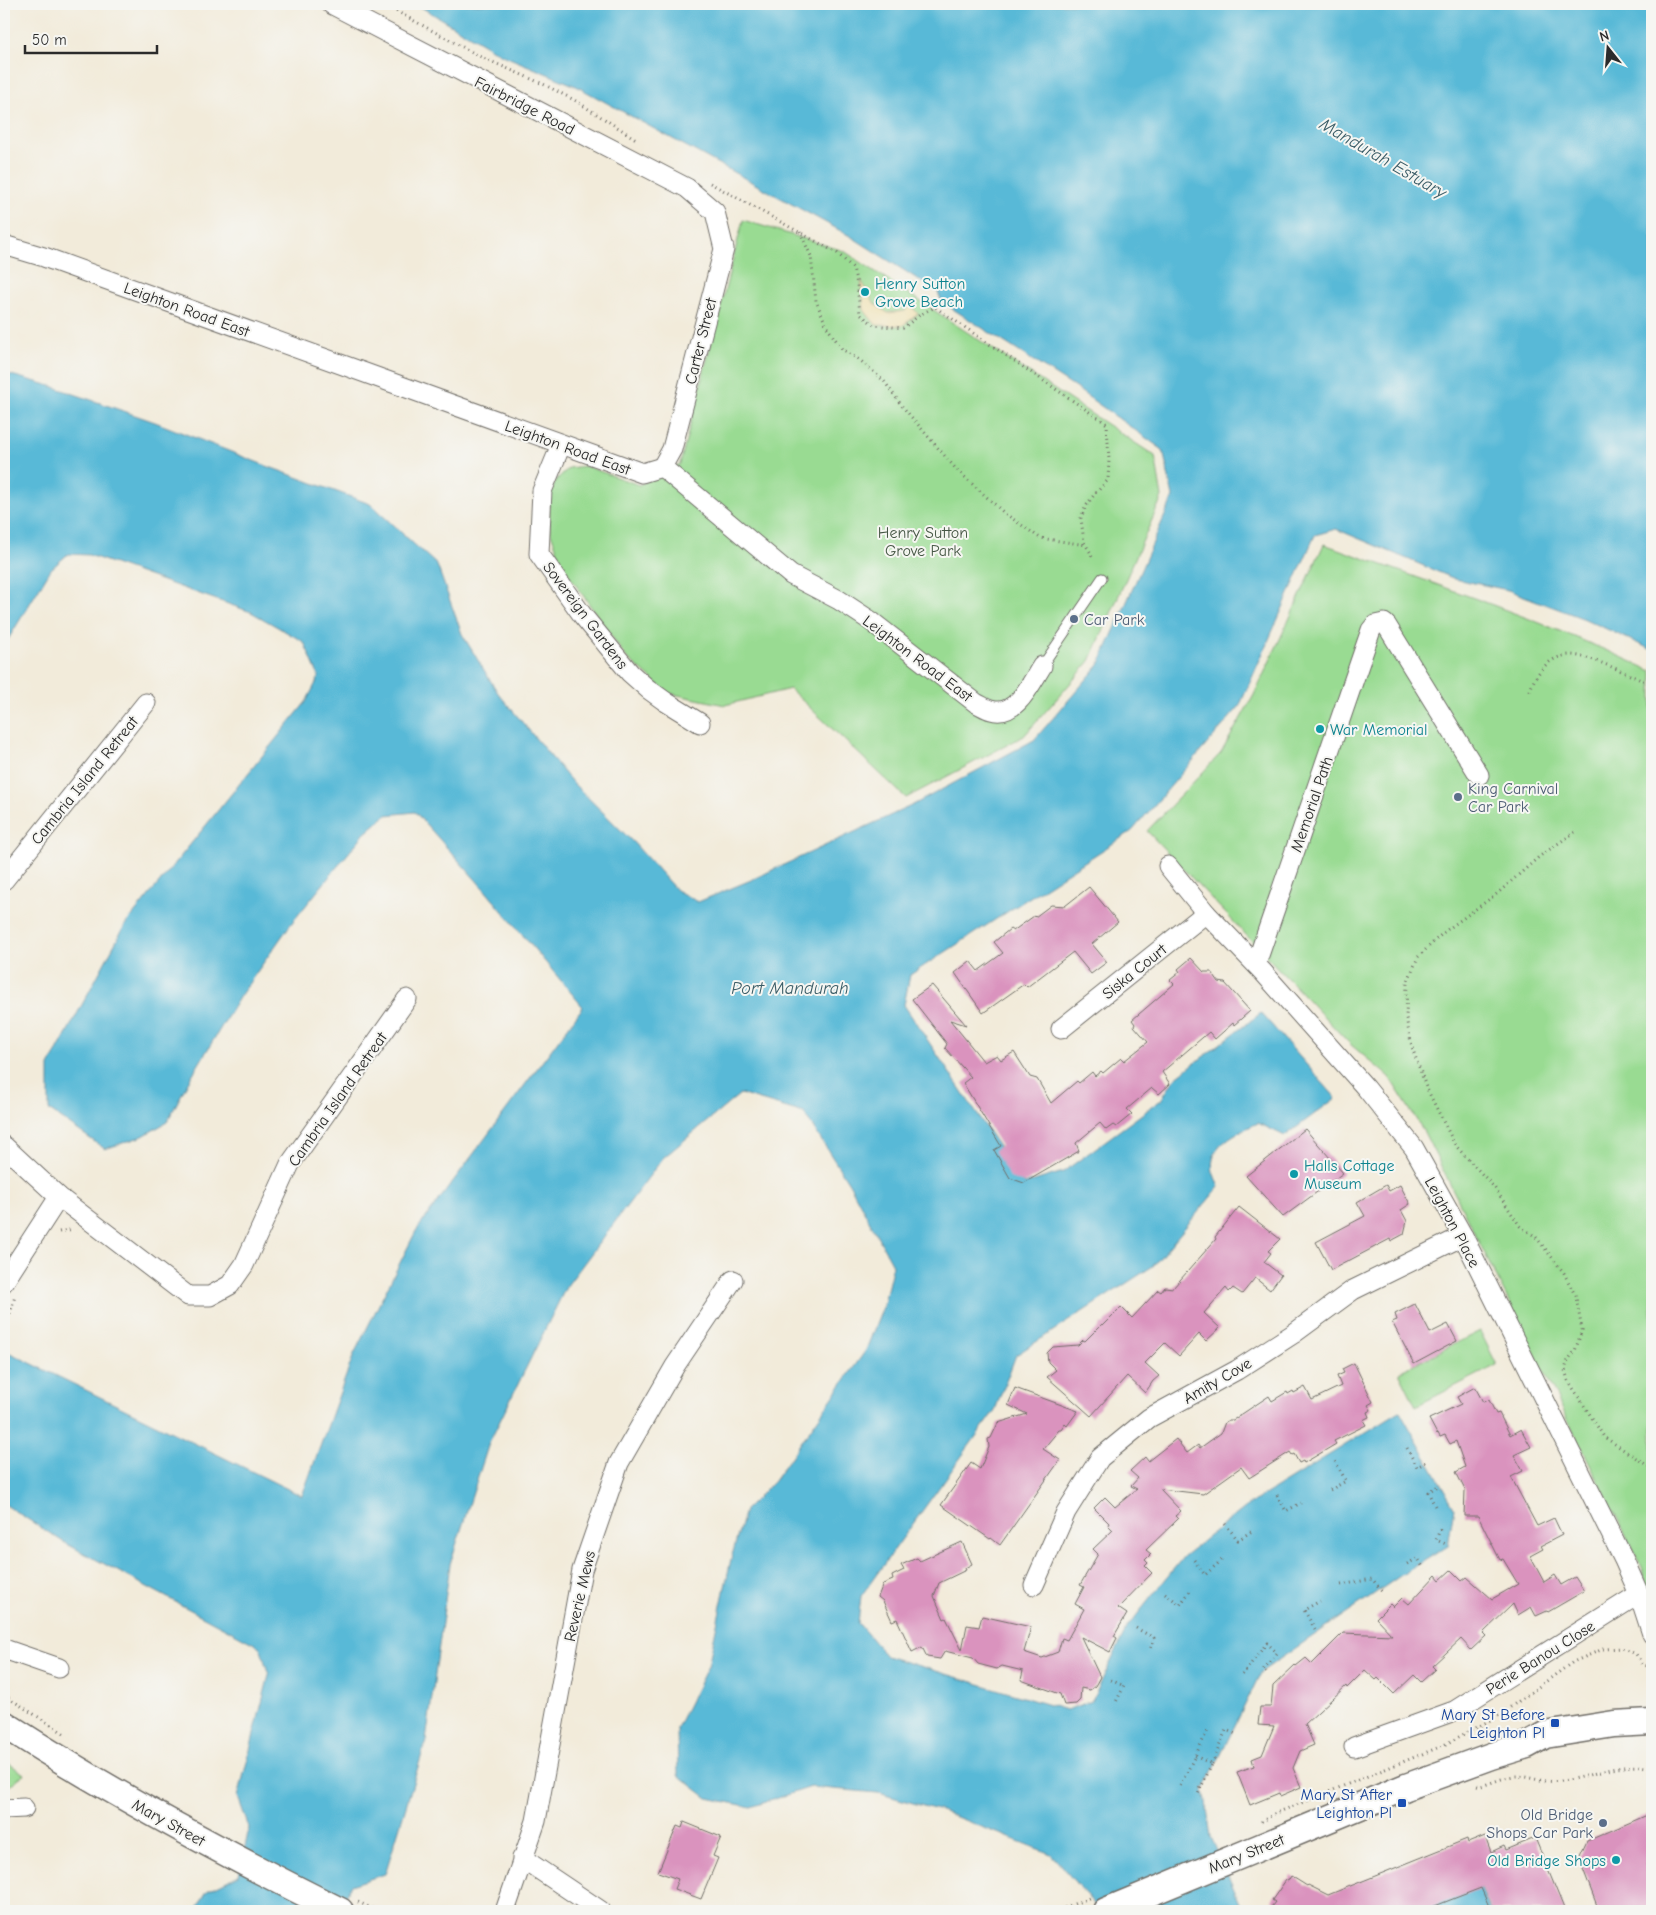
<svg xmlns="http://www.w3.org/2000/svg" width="1656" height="1915" viewBox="0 0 1656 1915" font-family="'Comic Neue',sans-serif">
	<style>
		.green { fill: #99db92; stroke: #62835e }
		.sand { fill: #eeda9e; stroke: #8c8264 }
		.water { fill: #58b9d7; stroke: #427281 }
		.building { fill: #da93be }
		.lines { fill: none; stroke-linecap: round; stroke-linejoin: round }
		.lane-casing { stroke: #716e68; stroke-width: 11 }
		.street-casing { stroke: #716e68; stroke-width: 21 }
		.secondary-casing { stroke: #716e68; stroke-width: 29 }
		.path { stroke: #716e68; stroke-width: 3; stroke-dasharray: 1 4; stroke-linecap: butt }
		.lane { stroke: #fff; stroke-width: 9 }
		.street { stroke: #fff; stroke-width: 19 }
		.secondary { stroke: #fff; stroke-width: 26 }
		.culture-dot { fill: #0f9aa8; stroke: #f6f6f2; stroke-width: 2 }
		.service-dot { fill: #5c6f8a; stroke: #f6f6f2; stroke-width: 2 }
		.transit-dot { fill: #1a4fb4; stroke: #f6f6f2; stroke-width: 2 }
		.labels { text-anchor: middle; stroke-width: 4; stroke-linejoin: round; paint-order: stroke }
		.street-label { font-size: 16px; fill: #2b2b2b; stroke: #f6f6f2 }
		.culture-label { font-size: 16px; fill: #0d838f; stroke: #f6f6f2; text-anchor: start }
		.park-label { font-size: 16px; fill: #465745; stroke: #f6f6f2 }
		.service-label { font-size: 16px; fill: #4e5e75; stroke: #f6f6f2; text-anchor: start }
		.transit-label { font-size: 16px; fill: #164399; stroke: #f6f6f2; text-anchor: end }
		.water-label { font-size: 18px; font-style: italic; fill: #3b5d67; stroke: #f6f6f2 }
	</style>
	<rect width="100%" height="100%" fill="#f6f6f2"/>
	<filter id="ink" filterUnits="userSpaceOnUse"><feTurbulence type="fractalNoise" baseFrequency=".02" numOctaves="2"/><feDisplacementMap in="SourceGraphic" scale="10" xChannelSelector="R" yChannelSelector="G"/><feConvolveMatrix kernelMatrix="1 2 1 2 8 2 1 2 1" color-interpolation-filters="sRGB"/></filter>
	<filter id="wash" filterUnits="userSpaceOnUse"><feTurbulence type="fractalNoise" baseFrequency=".0096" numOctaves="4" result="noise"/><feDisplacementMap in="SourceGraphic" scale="20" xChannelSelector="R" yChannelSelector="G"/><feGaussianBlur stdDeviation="1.12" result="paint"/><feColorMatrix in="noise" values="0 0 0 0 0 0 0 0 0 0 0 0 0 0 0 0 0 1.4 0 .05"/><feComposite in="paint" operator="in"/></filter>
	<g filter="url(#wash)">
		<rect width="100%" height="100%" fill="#f2ebda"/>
		<g class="green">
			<polygon points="743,220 844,251 1155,456 1162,497 1090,661 1024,736 906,798 790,689 725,705 668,693 626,657 564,568 550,531 549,500 556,480 569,468 585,466 639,485 680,464"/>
			<path d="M1324,544C1434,584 1546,621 1652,671V1605L1642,1568L1423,1130L1389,1077L1350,1044L1147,831L1221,753L1254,695Z"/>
			<polygon points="1480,1331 1497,1365 1416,1406 1399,1372"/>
			<polygon points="4,1760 24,1774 4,1790"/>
		</g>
		<polygon class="sand" points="861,280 875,304 888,313 905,311 911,305 918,314 902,326 876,325 864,310"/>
		<g class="water">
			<path d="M416,4H1652V650L1585,619L1508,590L1455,579L1336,529L1315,535L1239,707L1132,831L910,975L904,1005L1024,1184L1063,1172L1161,1100L1175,1078L1261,1013L1336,1098L1285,1136L1258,1123C1238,1132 1207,1145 1213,1172C1215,1177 1217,1182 1219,1187L1153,1266L1016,1355L995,1410L861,1596L858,1623L886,1656L1066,1710L1092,1701L1128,1626L1184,1556L1250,1504L1400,1411L1454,1507L1448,1546L1400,1576L1261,1672L1204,1789L1211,1837L1243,1910L1269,1911H1100L1051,1854L941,1811L878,1793L811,1787L751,1807L708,1798L678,1775L677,1728L708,1666L731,1559L745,1510L774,1481L866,1350L883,1307L893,1265L850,1185L804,1113L740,1094L663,1158L566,1287L489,1443L450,1564L426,1741L385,1874L351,1885L339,1911H195L207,1891L239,1875L249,1828L238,1797L269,1675L260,1647L65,1543L4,1504V1350L302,1496L354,1354L416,1231L583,1007L484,889L415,812L386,815L364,834L290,925L240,996L188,1082L167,1122L143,1136L105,1149L49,1110V1066L125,925L306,702L319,677L304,642L251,612L89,555L68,554L51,569L4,646V373L51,386L155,422L264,465L370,504L437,565L462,634L498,693L572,782L633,842L676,890L698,902L751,880L913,805L1034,740L1099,665L1173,497L1163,450L1077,389L942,302L938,292L850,236L576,86L500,54Z"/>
			<polygon points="1480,1888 1490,1911 1419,1911"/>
		</g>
		<g id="blocks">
			<g class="building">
				<polygon points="1089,887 1118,922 1092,944 1107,962 1091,974 1073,952 1027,987 1024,984 983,1013 955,973 970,961 978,971 1003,953 994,942 1010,929 1013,931 1034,916 1035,917 1051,905 1065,906"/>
				<polygon points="1191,958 1204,972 1212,972 1219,982 1225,983 1250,1011 1234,1025 1233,1023 1215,1039 1209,1032 1162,1072 1170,1084 1159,1094 1152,1088 1127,1109 1132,1114 1116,1127 1113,1125 1106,1130 1100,1123 1076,1143 1079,1151 1024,1183 1010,1178 994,1150 1001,1146 963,1083 971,1077 945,1048 947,1044 912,999 932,985 966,1025 950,1020 984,1062 997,1055 1001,1060 1014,1052 1030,1077 1037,1079 1051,1103 1077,1081 1079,1083 1092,1072 1095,1076 1101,1071 1103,1073 1121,1058 1124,1061 1148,1042 1134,1026 1135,1024 1132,1020 1174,984 1170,980 1180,972 1178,969"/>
				<polygon points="1305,1129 1343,1173 1283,1217 1246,1176"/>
				<polygon points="1386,1185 1389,1191 1400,1185 1410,1204 1401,1210 1407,1221 1404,1234 1391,1241 1390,1239 1331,1270 1316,1242 1365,1216 1357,1202"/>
				<polygon points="1239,1207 1280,1239 1268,1251 1271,1253 1264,1262 1281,1275 1270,1290 1255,1278 1242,1294 1233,1288 1229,1292 1226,1288 1204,1313 1220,1328 1206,1341 1199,1334 1179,1356 1165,1343 1145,1363 1159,1376 1153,1381 1145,1393 1127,1376 1091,1416 1047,1377 1056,1370 1048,1362 1047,1353 1053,1347 1078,1345 1083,1340 1085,1341 1102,1324 1103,1325 1121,1307 1132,1318 1158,1290 1161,1292 1165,1287 1173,1288 1216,1239 1215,1237"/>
				<polygon points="1415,1304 1430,1333 1448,1324 1457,1341 1414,1364 1392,1322 1397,1320 1395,1314"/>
				<polygon points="1354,1363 1373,1402 1368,1405 1371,1410 1367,1412 1369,1417 1363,1420 1366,1425 1334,1441 1336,1444 1304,1463 1303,1461 1299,1463 1294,1454 1292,1455 1290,1452 1249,1478 1241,1467 1203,1494 1160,1489 1181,1511 1175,1516 1178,1519 1146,1550 1151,1554 1145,1560 1148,1563 1145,1566 1152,1573 1118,1608 1127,1614 1114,1636 1117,1638 1110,1652 1081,1637 1100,1677 1095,1686 1090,1690 1081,1688 1080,1700 1076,1704 1064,1705 1060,1694 1021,1680 1023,1671 1002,1666 997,1669 978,1664 973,1658 945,1651 940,1659 927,1657 922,1647 912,1652 897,1619 892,1621 883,1601 878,1597 883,1584 893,1580 892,1576 904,1570 901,1565 917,1558 920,1561 962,1542 972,1564 965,1568 966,1570 939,1583 934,1596 944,1619 946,1618 962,1650 967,1625 979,1627 982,1616 1031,1627 1024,1652 1042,1658 1058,1652 1062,1638 1067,1640 1084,1609 1075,1604 1084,1587 1080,1585 1098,1554 1093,1549 1113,1530 1108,1525 1109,1523 1094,1508 1105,1497 1115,1507 1137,1489 1131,1486 1138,1478 1130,1471 1145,1457 1148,1461 1176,1439 1187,1453 1198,1445 1200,1448 1221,1433 1225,1422 1229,1420 1233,1420 1269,1396 1272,1401 1287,1392 1288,1394 1293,1391 1294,1393 1305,1387 1312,1400 1341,1386 1337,1376 1344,1373 1342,1369"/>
				<polygon points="1475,1387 1483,1402 1489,1400 1496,1414 1499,1413 1510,1435 1521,1429 1531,1447 1514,1455 1523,1471 1511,1477 1537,1526 1554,1518 1562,1535 1541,1546 1543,1549 1530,1556 1544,1582 1555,1575 1561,1585 1575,1577 1584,1591 1548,1612 1547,1611 1536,1616 1531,1607 1518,1615 1513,1604 1483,1633 1486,1636 1471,1650 1461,1639 1432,1666 1435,1669 1421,1682 1414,1675 1394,1694 1378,1678 1376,1680 1365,1670 1347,1688 1346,1686 1305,1724 1314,1745 1300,1751 1293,1768 1301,1787 1280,1796 1279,1793 1250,1805 1237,1772 1254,1766 1252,1759 1262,1755 1274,1726 1258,1725 1260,1707 1271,1707 1273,1686 1295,1665 1296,1666 1306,1658 1312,1664 1343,1633 1392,1635 1376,1618 1390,1604 1393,1607 1402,1598 1409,1604 1436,1575 1440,1580 1451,1570 1462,1581 1467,1577 1492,1599 1518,1584 1503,1559 1500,1560 1478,1516 1464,1516 1465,1490 1456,1472 1465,1467 1456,1441 1450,1444 1445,1435 1440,1437 1438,1433 1437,1434 1429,1419 1461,1404 1457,1397"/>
				<polygon points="1015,1388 1078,1411 1067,1426 1065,1424 1061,1430 1059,1430 1043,1449 1060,1460 1000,1545 991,1538 990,1539 941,1505 971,1463 980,1469 989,1447 988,1439 991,1438 998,1423 1027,1414 1008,1405"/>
				<polygon points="1652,1813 1652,1862 1646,1864 1652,1884 1652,1911 1599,1911 1579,1858 1587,1841"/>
				<polygon points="684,1822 721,1837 713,1856 718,1858 701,1899 674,1889 678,1879 658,1872 677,1826 682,1828"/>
				<polygon points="1485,1836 1491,1852 1504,1846 1506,1850 1535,1838 1565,1911 1491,1911 1481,1888 1422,1911 1268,1911 1275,1902 1272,1900 1286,1880 1288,1881 1291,1876 1307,1886 1308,1885 1328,1895 1467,1839 1468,1843"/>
			</g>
		</g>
	</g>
	<g filter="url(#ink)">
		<use href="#blocks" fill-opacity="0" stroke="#716e68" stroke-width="1"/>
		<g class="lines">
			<g class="lane-casing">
				<polyline id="lane" points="1042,666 1102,578"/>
			</g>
			<g class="street-casing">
				<g id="street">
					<polyline points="331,4 687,188 715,212 724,249 672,449 662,467"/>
					<polyline points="4,245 44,257 642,473 662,467"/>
					<polyline points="561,445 542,491 539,554 583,616 630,673 648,689 666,702 700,723"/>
					<path d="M662,467L791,575L839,600L871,621L976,703C981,705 986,709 991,710C1016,718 1031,683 1042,666"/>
					<polyline points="1168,866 1206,913 1262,971 1366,1088 1414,1148 1463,1236 1624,1560 1639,1594 1652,1634"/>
					<polyline points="4,880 146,703"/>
					<polyline points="1256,964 1371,630 1375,625 1384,623 1387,626 1479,775"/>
					<polyline points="1061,1029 1206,913"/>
					<polyline points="4,1146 59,1197 188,1296 210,1296 230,1285 244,1265 290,1164 407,999"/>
					<polyline points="4,1282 59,1197"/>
					<polyline points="1034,1585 1066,1512 1100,1458 1149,1418 1237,1370 1293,1334 1353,1290 1463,1236"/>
					<polyline points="4,1649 59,1668"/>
					<polyline points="1354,1747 1454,1711 1639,1594"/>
					<polyline points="4,1809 24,1808"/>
					<polyline points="522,1858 601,1911"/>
					<polyline points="505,1911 536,1821 582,1570 619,1463 675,1366 733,1280"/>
				</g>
			</g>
			<g class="secondary-casing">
				<g id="secondary">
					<path d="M4,1724C112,1794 225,1854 340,1911"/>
					<polyline points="1106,1911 1406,1787 1491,1756 1527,1745 1545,1735 1614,1724 1652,1722"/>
				</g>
			</g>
			<g class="path">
				<polyline points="383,4 481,57 543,84 576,101 636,139"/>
				<polyline points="710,183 837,253 853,268 857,284 860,314 874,325 903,328 921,314 935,307 1107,424 1109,460 1108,480 1094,495 1086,506 1081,518 1084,542 1092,555 1090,560"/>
				<polyline points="800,232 811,256 816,301 827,327 842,349 861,361 884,381 902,406 956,469 1003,512 1040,538 1086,545"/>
				<path d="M1530,691C1535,673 1550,655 1571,655C1593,656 1631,676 1652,685"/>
				<polyline points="1575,832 1540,856 1498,893 1444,932 1418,957 1407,983 1406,1018 1412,1047 1426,1087 1455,1145 1494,1187 1520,1226 1536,1237 1564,1273 1576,1297 1582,1330 1575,1351 1568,1360 1565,1370 1568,1380 1604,1437 1650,1467 1652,1471"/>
				<polyline points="59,1232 73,1229"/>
				<polyline points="4,1322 10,1314 15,1296"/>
				<polyline points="1407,1448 1417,1467 1428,1461"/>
				<polyline points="1330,1490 1346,1481 1335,1461"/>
				<polyline points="1277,1495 1286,1511 1301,1503"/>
				<polyline points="1435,1506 1428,1492 1438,1486"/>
				<polyline points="1225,1524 1238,1540 1252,1531"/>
				<polyline points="1440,1529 1436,1540 1446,1544"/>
				<polyline points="1194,1560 1205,1575 1224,1558"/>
				<polyline points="1407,1564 1418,1558 1424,1569"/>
				<polyline points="1341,1585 1372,1579 1384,1593"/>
				<polyline points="1165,1593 1180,1605 1190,1591"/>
				<polyline points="1136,1628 1154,1638 1150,1650"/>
				<polyline points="1315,1629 1304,1610 1320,1601"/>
				<polyline points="1242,1675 1267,1643 1277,1653 1263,1670 1269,1674"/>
				<polyline points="1111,1680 1124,1686 1115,1704"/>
				<polyline points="4,1695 65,1734"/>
				<polyline points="1195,1756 1212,1764 1197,1796"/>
				<polyline points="1212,1764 1226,1730 1236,1734"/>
				<path d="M1477,1785L1481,1786C1492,1783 1508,1775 1519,1776C1533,1778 1546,1783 1561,1781C1592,1777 1620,1761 1652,1768"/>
				<polyline points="1180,1786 1209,1728"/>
				<polyline points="1261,1822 1274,1814 1442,1746 1498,1716 1573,1662 1603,1649 1622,1648 1636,1654 1643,1665 1652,1667"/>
				<polyline points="358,1902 378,1911"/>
				<polyline points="1045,1911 1064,1908 1089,1898"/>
			</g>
			<use href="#lane" class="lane"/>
			<use href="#street" class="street"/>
			<use href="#secondary" class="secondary"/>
		</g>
	</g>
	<g class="culture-dot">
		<circle cx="865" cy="292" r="5"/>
		<circle cx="1320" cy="729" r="5"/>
		<circle cx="1294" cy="1174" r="5"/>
		<circle cx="1616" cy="1860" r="5"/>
	</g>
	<g class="service-dot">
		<circle cx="1074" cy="619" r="5"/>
		<circle cx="1458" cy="797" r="5"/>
		<circle cx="1603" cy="1823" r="5"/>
	</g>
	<g class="transit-dot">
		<rect x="1550" y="1718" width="10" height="10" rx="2.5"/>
		<rect x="1397" y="1798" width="10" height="10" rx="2.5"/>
	</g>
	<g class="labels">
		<g class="street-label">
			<text transform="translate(525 105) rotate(27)" y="6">Fairbridge Road</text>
			<text transform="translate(187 309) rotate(20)" y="6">Leighton Road East</text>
			<text transform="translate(700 341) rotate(-76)" y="6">Carter Street</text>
			<text transform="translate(568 447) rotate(20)" y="6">Leighton Road East</text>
			<text transform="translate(586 615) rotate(53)" y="6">Sovereign Gardens</text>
			<text transform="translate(918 658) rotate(37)" y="6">Leighton Road East</text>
			<text transform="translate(84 780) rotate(-51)" y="6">Cambria Island Retreat</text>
			<text transform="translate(1311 804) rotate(-71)" y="6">Memorial Path</text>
			<text transform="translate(1134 971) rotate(-39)" y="6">Siska Court</text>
			<text transform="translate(337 1099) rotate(-55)" y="6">Cambria Island Retreat</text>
			<text transform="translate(1453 1222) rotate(62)" y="6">Leighton Place</text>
			<text transform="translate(1217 1380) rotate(-30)" y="6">Amity Cove</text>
			<text transform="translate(579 1596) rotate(-77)" y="6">Reverie Mews</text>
			<text transform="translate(1540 1657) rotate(-32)" y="6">Perie Banou Close</text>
			<text transform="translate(169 1822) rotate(29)" y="6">Mary Street</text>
			<text transform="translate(1246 1853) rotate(-22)" y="6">Mary Street</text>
		</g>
		<g class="culture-label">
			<text x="875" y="289">Henry Sutton<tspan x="875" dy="18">Grove Beach</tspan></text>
			<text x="1330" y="735">War Memorial</text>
			<text x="1304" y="1171">Halls Cottage<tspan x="1304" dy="18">Museum</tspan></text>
			<text x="1606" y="1866" text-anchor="end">Old Bridge Shops</text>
		</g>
		<g class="park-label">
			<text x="923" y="538">Henry Sutton<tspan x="923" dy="18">Grove Park</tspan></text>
		</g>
		<g class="service-label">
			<text x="1084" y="625">Car Park</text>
			<text x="1468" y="794">King Carnival<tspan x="1468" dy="18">Car Park</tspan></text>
			<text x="1593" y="1820" text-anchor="end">Old Bridge<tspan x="1593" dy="18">Shops Car Park</tspan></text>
		</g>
		<g class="transit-label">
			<text x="1545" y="1720">Mary St Before<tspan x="1545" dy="18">Leighton Pl</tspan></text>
			<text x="1392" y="1800">Mary St After<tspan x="1392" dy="18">Leighton Pl</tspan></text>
		</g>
		<g class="water-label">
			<text transform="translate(1383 158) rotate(30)" y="6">Mandurah Estuary</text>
			<text x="790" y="994">Port Mandurah</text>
		</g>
	</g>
	<rect width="1656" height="1915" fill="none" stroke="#f6f6f2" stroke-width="20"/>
	<g transform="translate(1608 48) rotate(343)" stroke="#f6f6f2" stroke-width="4" paint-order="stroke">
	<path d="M0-4L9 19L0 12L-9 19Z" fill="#2b2b2b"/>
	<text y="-8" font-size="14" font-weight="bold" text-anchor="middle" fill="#2b2b2b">N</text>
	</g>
	<path d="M25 45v8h132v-8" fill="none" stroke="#2b2b2b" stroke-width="2.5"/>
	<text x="32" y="45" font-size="15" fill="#2b2b2b" stroke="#f6f6f2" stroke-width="4" paint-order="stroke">50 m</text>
</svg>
